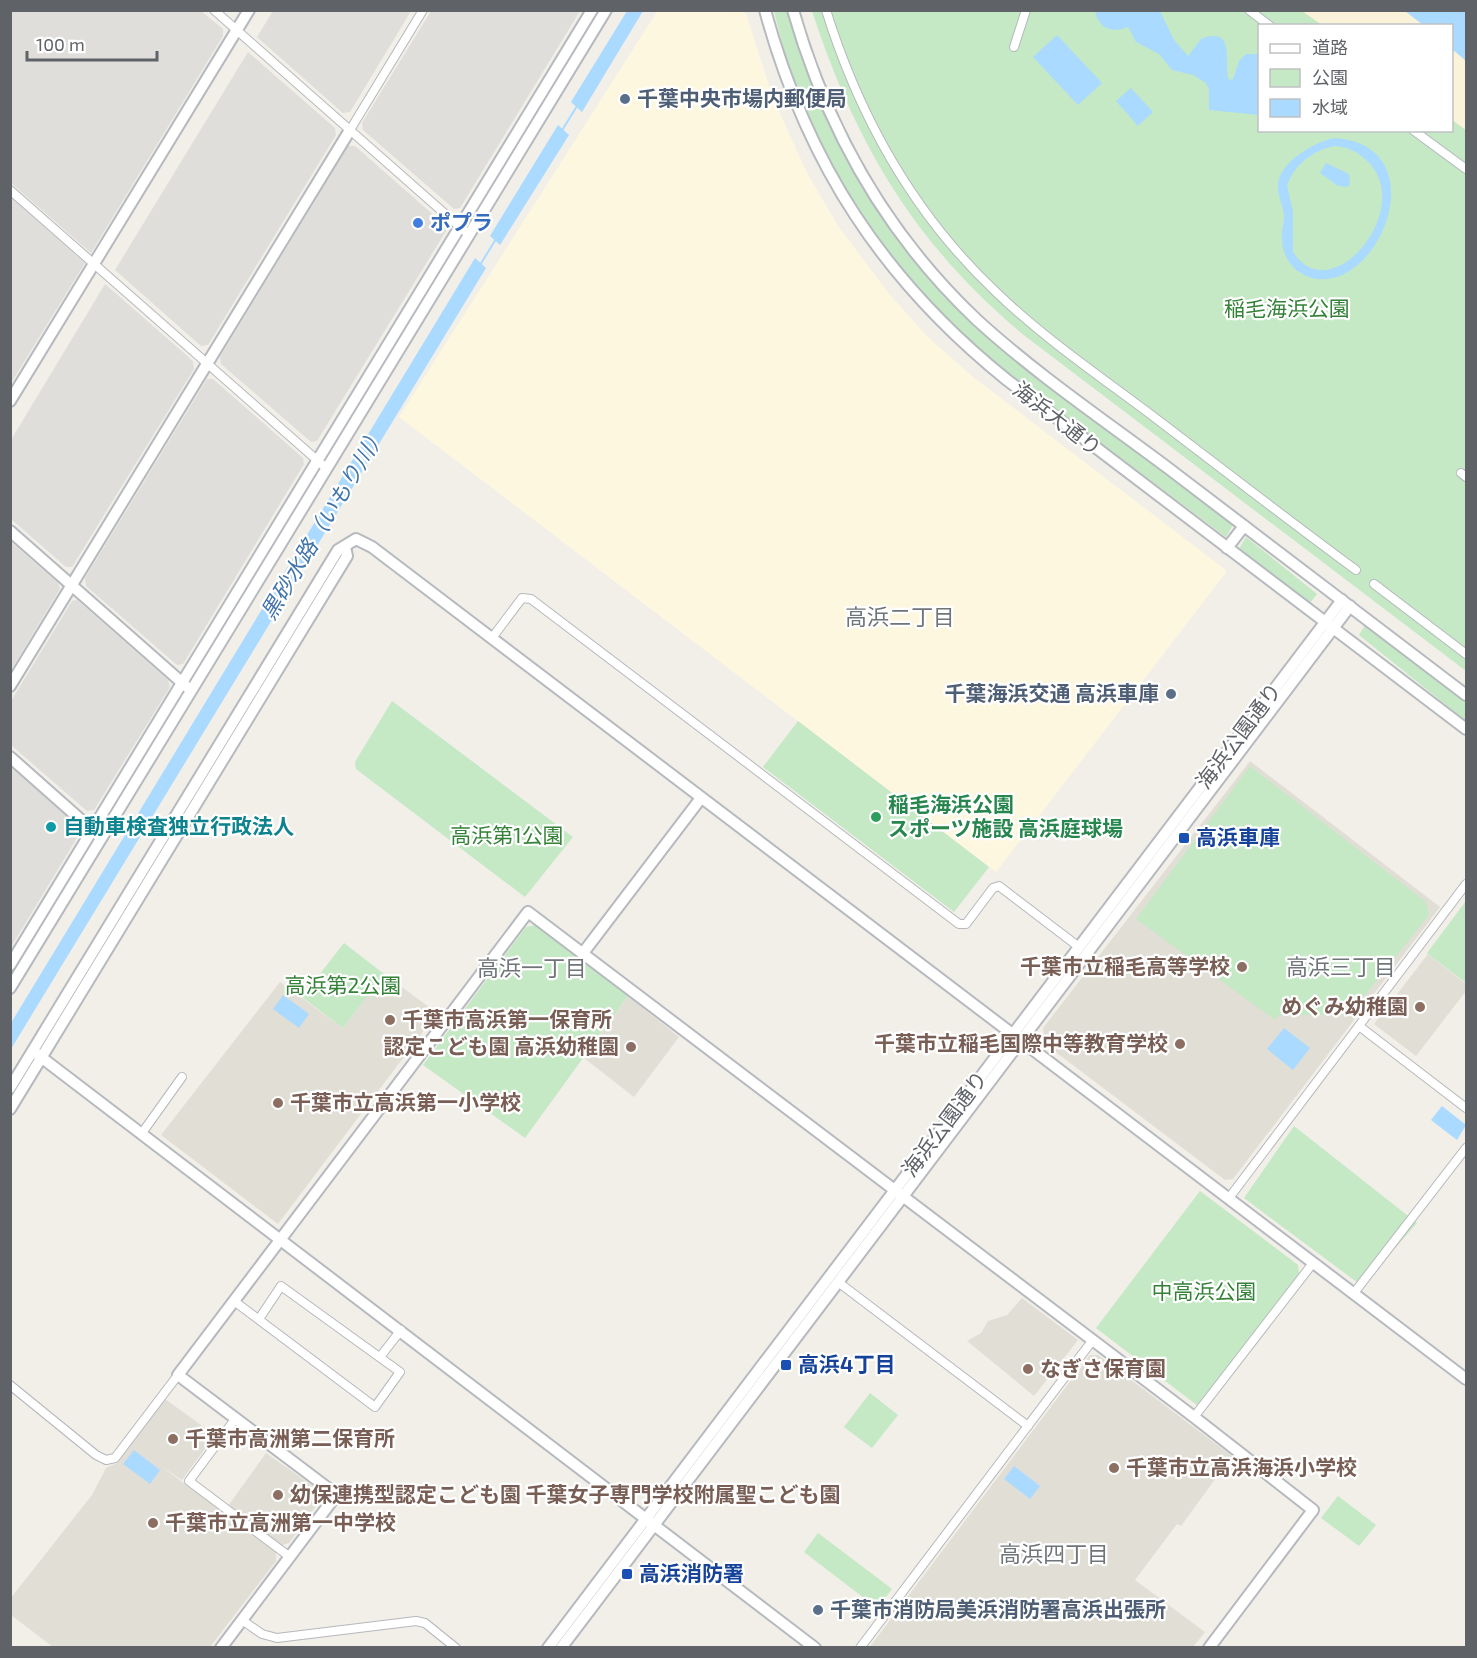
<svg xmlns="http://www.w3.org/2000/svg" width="1477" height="1658" viewBox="0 0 1477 1658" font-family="'Exo 2','Noto Sans JP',sans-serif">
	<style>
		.commercial { fill: #fef7e0 }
		.industrial { fill: #e0deda }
		.education { fill: #e1ded6 }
		.green { fill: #c5e8c5 }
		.sand { fill: #fbf3d9 }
		.water { fill: #aadaff; fill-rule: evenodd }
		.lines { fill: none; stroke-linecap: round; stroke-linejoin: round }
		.stream { stroke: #aadaff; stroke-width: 2 }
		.street-casing { stroke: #b5b8bc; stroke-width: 10 }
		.secondary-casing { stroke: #b6babf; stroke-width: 14 }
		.street { stroke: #fff; stroke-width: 8 }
		.secondary { stroke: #fff; stroke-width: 10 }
		.service-dot { fill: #5c6f8a; stroke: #fff; stroke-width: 2 }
		.shop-dot { fill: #3f7fe0; stroke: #fff; stroke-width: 2 }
		.leisure-dot { fill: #2e9e5b; stroke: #fff; stroke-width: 2 }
		.culture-dot { fill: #0f9aa8; stroke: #fff; stroke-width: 2 }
		.transit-dot { fill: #1a4fb4; stroke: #fff; stroke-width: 2 }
		.education-dot { fill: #8d6e63; stroke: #fff; stroke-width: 2 }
		.labels { text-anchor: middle; stroke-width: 4.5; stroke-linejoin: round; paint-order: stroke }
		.service-label { font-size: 21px; font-weight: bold; fill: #4e5e75; stroke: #fff; text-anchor: start }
		.shop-label { font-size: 21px; font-weight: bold; fill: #366cbe; stroke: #fff; text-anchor: start }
		.park-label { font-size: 21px; fill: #348238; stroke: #fff }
		.street-label { font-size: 21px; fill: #5f6368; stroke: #fff }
		.leisure-label { font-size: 21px; font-weight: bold; fill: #27864d; stroke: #fff; text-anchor: start }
		.culture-label { font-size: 21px; font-weight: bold; fill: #0d838f; stroke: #fff; text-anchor: start }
		.transit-label { font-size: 21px; font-weight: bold; fill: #164399; stroke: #fff; text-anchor: start }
		.education-label { font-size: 21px; font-weight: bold; fill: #785e54; stroke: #fff; text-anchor: start }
		.water-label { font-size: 22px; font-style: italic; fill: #4174aa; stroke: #fff }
		.neighbourhood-label { font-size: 22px; fill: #70757a; stroke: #fff }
	</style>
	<rect width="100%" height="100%" fill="#f1efe8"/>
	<polygon class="commercial" points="658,10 741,10 746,14 773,98 807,173 838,226 890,295 928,337 973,377 1227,571 996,872 399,417"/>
	<g class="industrial">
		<polygon points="11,10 201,11 223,29 223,36 91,253 11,183"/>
		<polygon points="273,11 273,10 411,11 350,112 343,113 257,37"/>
		<polygon points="431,11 580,11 460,208 454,209 363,130 362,123"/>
		<polygon points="248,52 335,128 336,135 208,345 201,346 115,270"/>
		<polygon points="348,146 355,146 445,225 446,231 317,441 311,442 221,364 220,357"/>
		<polygon points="11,197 85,263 11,383"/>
		<polygon points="105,284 193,361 194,369 72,567 66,567 11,519 11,440"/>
		<polygon points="207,379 213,379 303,458 304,464 183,664 177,665 86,586 85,578"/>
		<polygon points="11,542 58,583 60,589 11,670"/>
		<polygon points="77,600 168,680 170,687 94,810 87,811 11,745 11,701 72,601"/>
		<polygon points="11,767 79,827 80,833 11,947"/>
	</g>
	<g class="education">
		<polygon points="1250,761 1440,907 1233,1179 1225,1180 1045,1044 1043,1028"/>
		<polygon points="1428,954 1466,984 1466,991 1416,1056 1374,1024"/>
		<polygon points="384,974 437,1013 278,1224 161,1135 280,982 343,1028"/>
		<polygon points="628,996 679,1037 634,1097 584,1058"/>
		<polygon points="1022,1298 1078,1340 1034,1396 967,1341 981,1333 988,1321 1007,1315"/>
		<polygon points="1090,1355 1098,1355 1232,1456 1181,1526 1177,1524 1135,1580 1205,1632 1193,1647 869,1648"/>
		<polygon points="165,1399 215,1435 182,1480 161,1466 276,1552 276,1561 210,1647 53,1647 11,1615 10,1599 92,1495 106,1468 117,1463"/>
		<polygon points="266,1453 320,1491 321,1499 289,1543 282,1545 228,1506"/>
	</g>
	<g class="green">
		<path d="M1401,10L1419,25L1260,26V130H1452V51L1466,63V671L1025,336C915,245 856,145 812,11Z"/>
		<path d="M774,11H787C816,116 867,213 942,294C982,336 1028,370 1074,404C1127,444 1180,485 1233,525L1226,537L1010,375L953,328L911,283L862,218L838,178L807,116L788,68Z"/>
		<polygon points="1246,537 1317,594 1310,603 1239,549"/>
		<polygon points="1365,625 1466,702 1466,721 1359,635"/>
		<polygon points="392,701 573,837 525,897 356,769 355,762"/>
		<polygon points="798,721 989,867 954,912 763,767"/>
		<polygon points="1250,766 1426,902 1429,915 1349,1015 1279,1015 1275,1020 1136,919"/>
		<polygon points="1466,901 1466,983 1427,953"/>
		<polygon points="536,925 628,996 525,1138 423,1065 526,927"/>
		<polygon points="344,943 384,974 343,1028 302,997"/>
		<polygon points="1294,1126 1417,1223 1362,1286 1244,1198"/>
		<polygon points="1200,1191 1298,1265 1299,1273 1198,1406 1096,1328"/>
		<polygon points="870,1393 898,1415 872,1448 844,1427"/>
		<polygon points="1338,1496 1376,1525 1359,1546 1321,1518"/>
		<polygon points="818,1533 892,1589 877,1608 804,1552"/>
	</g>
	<g class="sand">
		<polygon points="1302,11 1419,11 1435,25 1322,25"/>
		<polygon points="1452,42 1466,55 1466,130 1452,120"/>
	</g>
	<g class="water">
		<polygon points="627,11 643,11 582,112 571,102"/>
		<path d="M1095,11H1160L1174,40L1188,56L1201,39C1237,25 1223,65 1229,80L1233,79L1239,61L1246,54H1258L1259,115L1209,110V90L1206,83L1193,75L1172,70L1159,54L1136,42L1128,27C1112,34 1098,28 1095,11Z"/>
		<polygon points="1405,11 1466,11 1466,61 1452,49 1452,26 1423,25"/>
		<polygon points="1057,35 1102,83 1078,105 1033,57"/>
		<polygon points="1131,88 1153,112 1138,126 1116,101"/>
		<polygon points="558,125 569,135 500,245 490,236"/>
		<path d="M1334,138C1436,144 1383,287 1317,279C1297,276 1282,260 1282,239C1281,231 1284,224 1284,216C1284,206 1277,196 1278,185C1279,162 1315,142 1334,138ZM1334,146C1349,147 1359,152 1370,164C1413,211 1331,311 1293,252V211L1287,186C1293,166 1313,150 1334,146Z"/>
		<polygon points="1326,163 1349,174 1350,184 1347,187 1338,186 1320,173"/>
		<polygon points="475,258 486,268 11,1049 11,1023"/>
		<polygon points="283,995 309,1014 299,1028 273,1009"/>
		<polygon points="1284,1028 1310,1048 1293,1070 1267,1049"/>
		<polygon points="1442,1106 1466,1125 1457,1140 1431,1120"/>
		<polygon points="134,1450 160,1470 150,1484 123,1464"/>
		<polygon points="1014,1466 1040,1486 1030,1499 1004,1479"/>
	</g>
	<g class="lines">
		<g class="stream">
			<polyline points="561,132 577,106"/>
			<polyline points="480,265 496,239"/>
		</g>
		<g class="street-casing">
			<g id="street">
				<polyline points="214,10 469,235"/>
				<path d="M826,10C860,119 914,215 997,293C1045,339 1101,377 1154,417C1221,468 1288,520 1356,570"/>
				<polyline points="1249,10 1270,26"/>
				<polyline points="1014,47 1026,10"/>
				<polyline points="350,130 423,10"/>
				<polyline points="1413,130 1466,169"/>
				<polyline points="10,190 326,468"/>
				<polyline points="1461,473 1466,477"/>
				<polyline points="1374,584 1466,654"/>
				<polyline points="492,638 522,598 531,599 959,924 966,924 993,888 999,886 1079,947"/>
				<polyline points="1359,1026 1466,1108"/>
				<polyline points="142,1133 182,1077"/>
				<polyline points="1229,1198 1466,884"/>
				<polyline points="838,1282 1028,1426"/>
				<polyline points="1354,1293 1466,1148"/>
				<polyline points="234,1301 375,1407 400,1372 281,1286 259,1319"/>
				<polyline points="380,1357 401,1330"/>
				<polyline points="10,1385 96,1455 106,1460 115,1458 178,1375"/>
				<polyline points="1194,1417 1313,1263"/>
				<polyline points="236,1418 189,1481 290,1557"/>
				<polyline points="242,1620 262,1634 277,1638 416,1621 425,1623 456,1648"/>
				<polyline points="860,1648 1092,1341"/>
			</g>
		</g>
		<g class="secondary-casing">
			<g id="secondary">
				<path d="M765,10C807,164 883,280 1007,380L1466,729"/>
				<path d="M793,10C827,129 887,235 977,320C1036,374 1104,420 1168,468C1267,544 1367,619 1466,695"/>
				<polyline points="10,401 249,10"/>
				<polyline points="10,531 187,687"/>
				<polyline points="1227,548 1244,526"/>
				<polyline points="10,686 350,130"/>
				<polyline points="10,757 98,835"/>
				<polyline points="583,953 701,798"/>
				<polyline points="10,965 592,10"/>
				<polyline points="10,988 606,10"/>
				<polyline points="33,1051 815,1648"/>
				<polyline points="10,1088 338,550 356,539 372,547 1466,1379"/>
				<polyline points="10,1109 347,556 345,547"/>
				<polyline points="221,1648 331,1502 333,1495 329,1489 178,1375 528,912 1194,1417 1313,1510 1209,1648"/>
				<polyline points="548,1648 1342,600"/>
				<polyline points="561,1648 1350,606"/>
			</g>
		</g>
		<use href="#street" class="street"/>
		<use href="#secondary" class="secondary"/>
	</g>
	<g class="service-dot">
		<circle cx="625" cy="99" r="6"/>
		<circle cx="1171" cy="694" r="6"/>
		<circle cx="818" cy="1610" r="6"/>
	</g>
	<circle class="shop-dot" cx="418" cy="223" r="6"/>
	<circle class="leisure-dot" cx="876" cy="817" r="6"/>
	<circle class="culture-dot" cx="51" cy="827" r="6"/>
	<g class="transit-dot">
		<rect x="1178" y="832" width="12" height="12" rx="3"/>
		<rect x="780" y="1359" width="12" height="12" rx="3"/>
		<rect x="621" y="1568" width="12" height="12" rx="3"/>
	</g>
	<g class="education-dot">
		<circle cx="1242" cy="967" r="6"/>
		<circle cx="1420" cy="1007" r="6"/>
		<circle cx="390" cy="1020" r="6"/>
		<circle cx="1180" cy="1044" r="6"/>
		<circle cx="631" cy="1047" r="6"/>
		<circle cx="278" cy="1103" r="6"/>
		<circle cx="1028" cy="1369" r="6"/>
		<circle cx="173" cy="1439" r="6"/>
		<circle cx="1114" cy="1468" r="6"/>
		<circle cx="278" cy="1495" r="6"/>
		<circle cx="153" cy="1523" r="6"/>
	</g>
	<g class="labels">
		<g class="service-label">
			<text x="637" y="106">千葉中央市場内郵便局</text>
			<text x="1159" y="701" text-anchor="end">千葉海浜交通 高浜車庫</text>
			<text x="830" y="1617">千葉市消防局美浜消防署高浜出張所</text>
		</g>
		<g class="shop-label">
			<text x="430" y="230">ポプラ</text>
		</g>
		<g class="park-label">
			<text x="1287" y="316">稲毛海浜公園</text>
			<text x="507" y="843">高浜第1公園</text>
			<text x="343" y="993">高浜第2公園</text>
			<text x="1204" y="1299">中高浜公園</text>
		</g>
		<g class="street-label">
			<text transform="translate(1057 419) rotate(38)" y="7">海浜大通り</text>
			<text transform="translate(1239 736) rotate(-53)" y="7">海浜公園通り</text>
			<text transform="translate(945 1124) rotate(-53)" y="7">海浜公園通り</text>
		</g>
		<g class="leisure-label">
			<text x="888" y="812">稲毛海浜公園<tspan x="888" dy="24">スポーツ施設 高浜庭球場</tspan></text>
		</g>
		<g class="culture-label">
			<text x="63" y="834">自動車検査独立行政法人</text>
		</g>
		<g class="transit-label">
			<text x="1196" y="845">高浜車庫</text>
			<text x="798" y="1372">高浜4丁目</text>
			<text x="639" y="1581">高浜消防署</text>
		</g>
		<g class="education-label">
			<text x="1230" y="974" text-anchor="end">千葉市立稲毛高等学校</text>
			<text x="1408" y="1014" text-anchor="end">めぐみ幼稚園</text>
			<text x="402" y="1027">千葉市高浜第一保育所</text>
			<text x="1168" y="1051" text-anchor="end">千葉市立稲毛国際中等教育学校</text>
			<text x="619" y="1054" text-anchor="end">認定こども園 高浜幼稚園</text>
			<text x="290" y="1110">千葉市立高浜第一小学校</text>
			<text x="1040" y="1376">なぎさ保育園</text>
			<text x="185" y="1446">千葉市高洲第二保育所</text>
			<text x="1126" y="1475">千葉市立高浜海浜小学校</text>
			<text x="290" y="1502">幼保連携型認定こども園 千葉女子専門学校附属聖こども園</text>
			<text x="165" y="1530">千葉市立高洲第一中学校</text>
		</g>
		<g class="water-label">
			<text transform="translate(323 523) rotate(-59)" y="8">黒砂水路（いもり川）</text>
		</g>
		<g class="neighbourhood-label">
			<text x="900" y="625">高浜二丁目</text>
			<text x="1341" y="975">高浜三丁目</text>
			<text x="532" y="976">高浜一丁目</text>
			<text x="1054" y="1562">高浜四丁目</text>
		</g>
	</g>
	<rect width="1477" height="1658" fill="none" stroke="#5f6368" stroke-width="24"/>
	<rect x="1258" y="24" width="195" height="108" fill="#ffffff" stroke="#bfc1c3" stroke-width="1.5"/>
	<rect x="1270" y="44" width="30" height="9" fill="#ffffff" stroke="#bfc1c3" stroke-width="1.5"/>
	<text x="1312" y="54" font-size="18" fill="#5f6368">道路</text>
	<rect x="1270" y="69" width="30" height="18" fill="#c5e8c5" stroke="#bfc1c3" stroke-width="1.5"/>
	<text x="1312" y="84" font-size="18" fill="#5f6368">公園</text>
	<rect x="1270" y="99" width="30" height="18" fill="#aadaff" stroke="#bfc1c3" stroke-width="1.5"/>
	<text x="1312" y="114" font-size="18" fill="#5f6368">水域</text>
	<path d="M27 51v9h130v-9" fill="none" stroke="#5f6368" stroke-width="3"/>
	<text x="36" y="51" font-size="18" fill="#5f6368" stroke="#ffffff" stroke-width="4.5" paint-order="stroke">100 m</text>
</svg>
